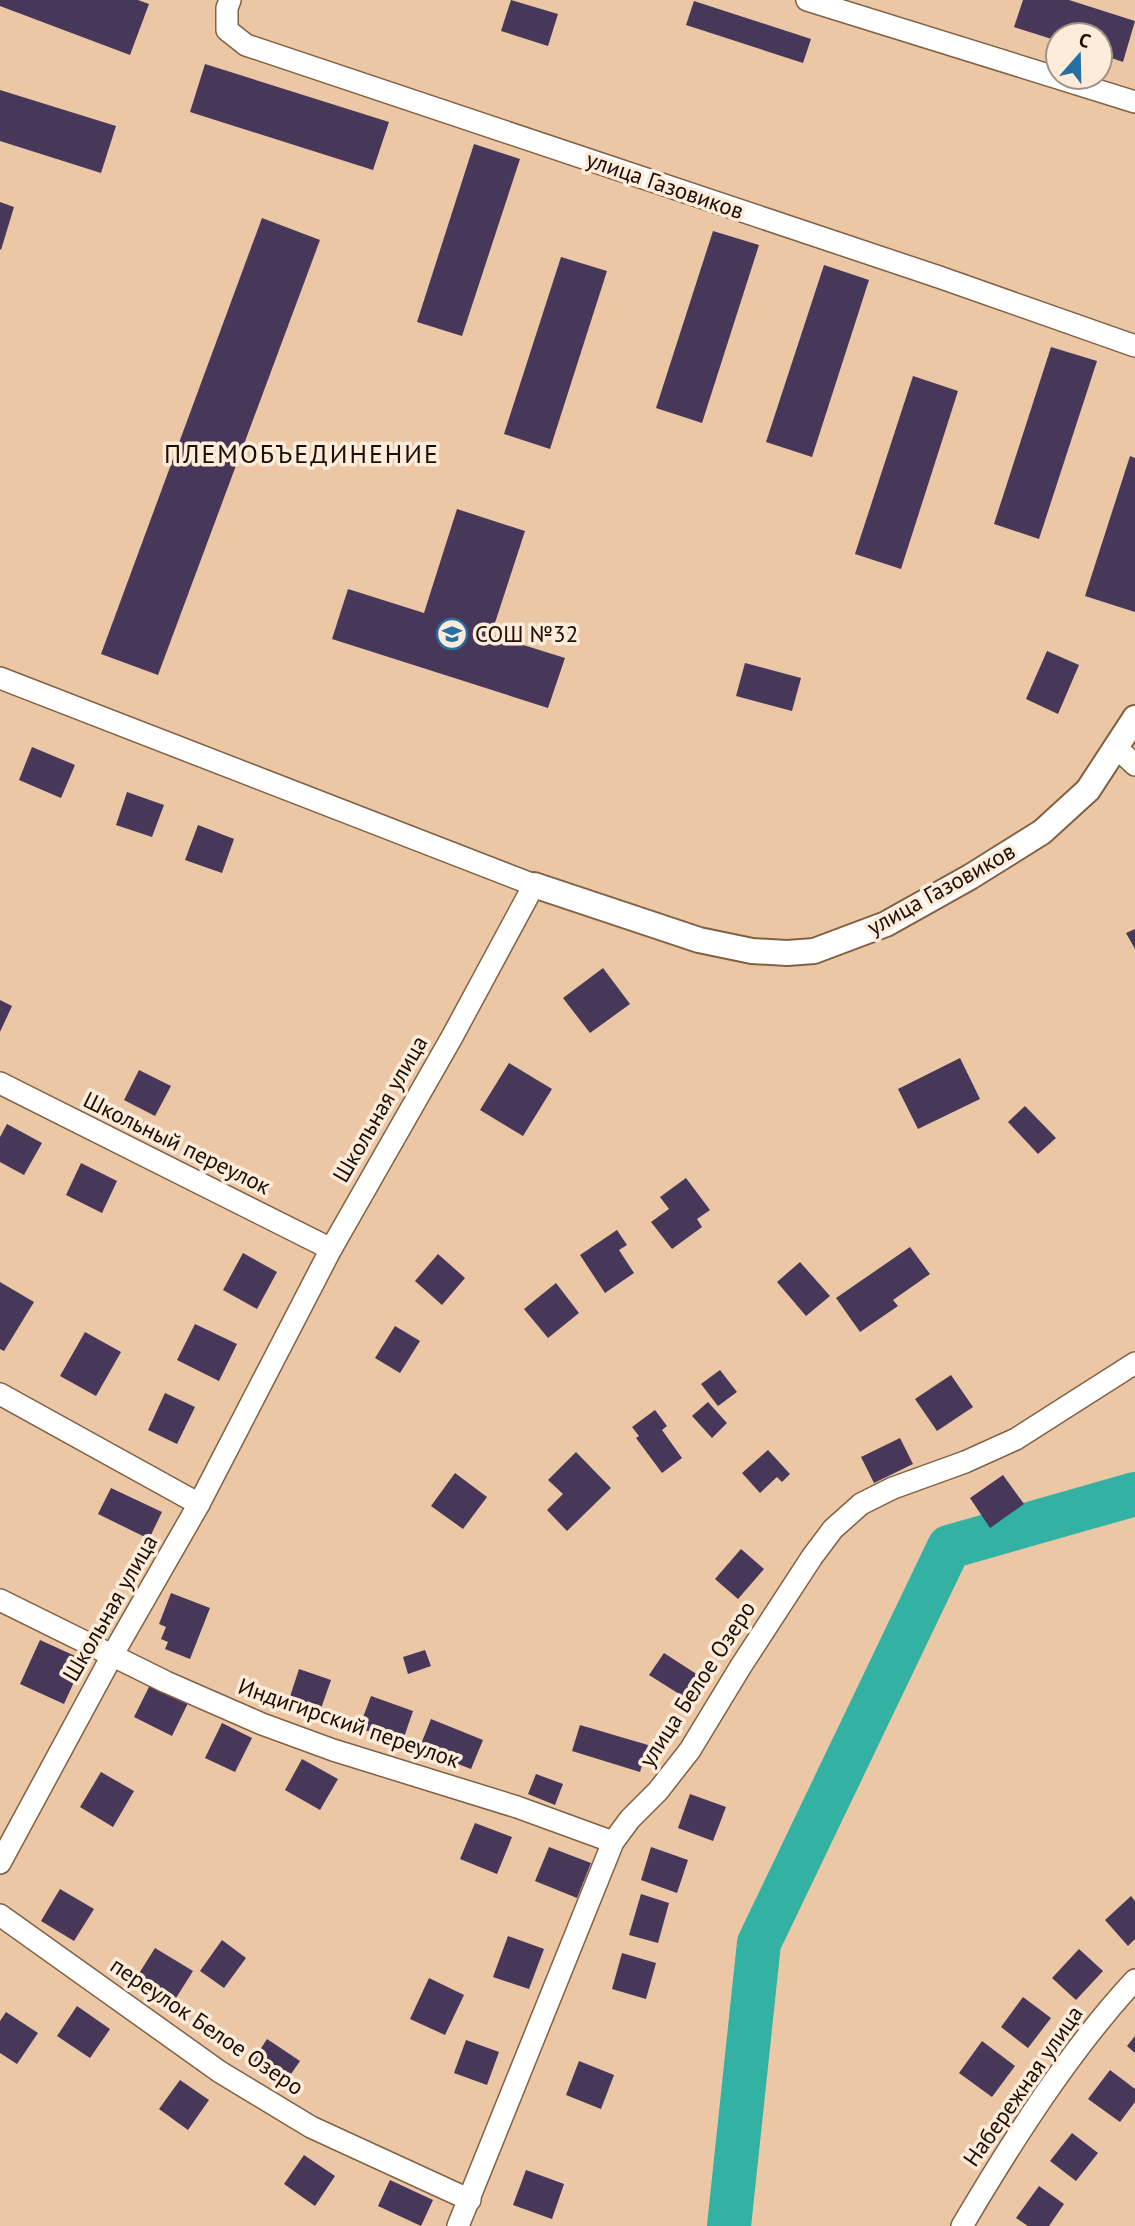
<svg xmlns="http://www.w3.org/2000/svg" width="1135" height="2226" viewBox="0 0 1135 2226" font-family="'PT Sans',sans-serif">
	<style>
		.lines { fill: none; stroke-linecap: round; stroke-linejoin: round }
		.river { stroke: #33b1a3; stroke-width: 44 }
		.building { fill: #47385a }
		.minor-casing { stroke: #806143; stroke-width: 24 }
		.tertiary-casing { stroke: #806143; stroke-width: 28 }
		.minor { stroke: #fff; stroke-width: 21 }
		.tertiary { stroke: #fff; stroke-width: 24 }
		.labels { text-anchor: middle; stroke-width: 7; stroke-linejoin: round; paint-order: stroke }
		.street-label { font-size: 23px; fill: #1b0e04; stroke: #feecdb }
		.poi-label { font-size: 23px; fill: #1b0e04; stroke: #feecdb; text-anchor: start }
		.quarter-label { font-size: 26px; letter-spacing: 2px; fill: #1b0e04; stroke: #feecdb }
	</style>
	<rect width="100%" height="100%" fill="#ebc7a6"/>
	<g class="lines">
		<polyline class="river" points="729,2226 759,1943 949,1547 1135,1494"/>
	</g>
	<g class="building">
		<polygon points="0,0 138,0 149,4 130,55 0,6"/>
		<polygon points="511,0 558,14 548,46 501,31"/>
		<polygon points="1023,0 1069,0 1135,21 1123,62 1100,54 1100,35 1058,35 1058,41 1014,27"/>
		<polygon points="694,1 811,39 803,63 686,25"/>
		<polygon points="205,64 389,122 373,170 190,112"/>
		<polygon points="0,90 116,126 101,173 0,141"/>
		<polygon points="474,144 520,159 462,336 417,322"/>
		<polygon points="0,202 14,207 1,250 0,249"/>
		<polygon points="262,218 320,240 158,675 101,654"/>
		<polygon points="713,231 759,245 702,423 656,408"/>
		<polygon points="561,257 607,271 550,449 504,434"/>
		<polygon points="824,265 869,280 812,457 766,442"/>
		<polygon points="1051,347 1097,361 1039,539 994,524"/>
		<polygon points="913,376 958,391 901,569 855,554"/>
		<polygon points="1130,456 1135,458 1135,612 1085,596"/>
		<polygon points="457,509 525,531 491,635 565,658 548,708 332,639 348,589 424,613"/>
		<polygon points="1047,651 1079,665 1058,714 1026,699"/>
		<polygon points="745,663 801,678 792,711 736,696"/>
		<polygon points="32,747 75,765 61,798 19,780"/>
		<polygon points="127,792 164,805 152,837 116,825"/>
		<polygon points="198,825 234,839 222,873 185,860"/>
		<polygon points="1135,929 1135,949 1126,933"/>
		<polygon points="603,968 630,1004 590,1033 563,998"/>
		<polygon points="0,1000 12,1006 0,1032"/>
		<polygon points="960,1058 980,1099 918,1129 898,1089"/>
		<polygon points="509,1063 552,1089 523,1136 480,1110"/>
		<polygon points="139,1070 171,1086 155,1116 124,1100"/>
		<polygon points="1025,1106 1056,1138 1038,1154 1008,1122"/>
		<polygon points="7,1124 42,1143 24,1175 0,1162 0,1137"/>
		<polygon points="81,1163 117,1181 102,1213 66,1195"/>
		<polygon points="686,1178 710,1210 697,1219 702,1227 672,1249 651,1222 669,1209 660,1197"/>
		<polygon points="617,1230 627,1245 619,1250 634,1273 605,1293 580,1255"/>
		<polygon points="910,1247 930,1274 893,1300 898,1306 860,1332 836,1298"/>
		<polygon points="243,1253 277,1272 257,1309 223,1290"/>
		<polygon points="438,1254 465,1278 442,1305 415,1281"/>
		<polygon points="800,1262 830,1296 806,1316 777,1282"/>
		<polygon points="0,1282 34,1302 4,1351 0,1349"/>
		<polygon points="556,1283 579,1313 548,1338 524,1309"/>
		<polygon points="195,1324 237,1344 219,1381 177,1360"/>
		<polygon points="395,1326 420,1341 400,1373 375,1358"/>
		<polygon points="85,1332 121,1352 96,1396 60,1376"/>
		<polygon points="720,1370 737,1392 718,1406 701,1384"/>
		<polygon points="951,1375 973,1407 937,1431 915,1399"/>
		<polygon points="165,1393 195,1407 177,1444 148,1430"/>
		<polygon points="708,1402 727,1423 712,1438 692,1416"/>
		<polygon points="655,1410 667,1426 662,1430 682,1458 662,1473 636,1438 639,1436 632,1427"/>
		<polygon points="900,1438 913,1464 874,1483 861,1457"/>
		<polygon points="768,1450 790,1474 782,1482 777,1477 760,1493 742,1473"/>
		<polygon points="576,1452 611,1488 567,1531 547,1510 563,1494 548,1480"/>
		<polygon points="455,1473 487,1497 463,1529 431,1506"/>
		<polygon points="1003,1475 1024,1504 990,1528 970,1498"/>
		<polygon points="111,1488 162,1512 149,1539 98,1514"/>
		<polygon points="741,1549 764,1569 738,1599 715,1579"/>
		<polygon points="171,1593 210,1608 190,1659 165,1649 168,1642 161,1639 166,1627 159,1624"/>
		<polygon points="40,1640 84,1660 64,1704 20,1684"/>
		<polygon points="425,1650 431,1666 408,1674 403,1657"/>
		<polygon points="664,1653 698,1675 684,1697 649,1675"/>
		<polygon points="299,1669 331,1680 318,1717 287,1706"/>
		<polygon points="150,1685 188,1703 172,1736 134,1717"/>
		<polygon points="371,1696 413,1711 402,1743 359,1728"/>
		<polygon points="431,1719 483,1740 471,1769 419,1749"/>
		<polygon points="222,1723 252,1738 235,1772 205,1758"/>
		<polygon points="580,1725 648,1745 640,1772 572,1751"/>
		<polygon points="302,1759 338,1779 320,1810 285,1790"/>
		<polygon points="101,1772 134,1791 113,1827 80,1807"/>
		<polygon points="536,1774 563,1784 555,1805 528,1794"/>
		<polygon points="690,1794 726,1807 713,1841 678,1828"/>
		<polygon points="475,1823 512,1837 497,1874 460,1859"/>
		<polygon points="549,1847 591,1863 577,1898 535,1881"/>
		<polygon points="651,1847 688,1860 677,1893 641,1880"/>
		<polygon points="60,1889 94,1909 74,1941 41,1921"/>
		<polygon points="641,1894 669,1903 658,1943 629,1935"/>
		<polygon points="1131,1896 1135,1901 1135,1939 1128,1946 1105,1920"/>
		<polygon points="508,1936 544,1949 529,1989 493,1977"/>
		<polygon points="222,1940 246,1958 224,1988 200,1971"/>
		<polygon points="155,1948 193,1971 171,2006 133,1983"/>
		<polygon points="1079,1949 1103,1971 1076,2000 1052,1978"/>
		<polygon points="622,1953 656,1963 646,1999 612,1989"/>
		<polygon points="429,1978 464,1995 445,2035 410,2019"/>
		<polygon points="1023,1997 1051,2018 1028,2048 1001,2027"/>
		<polygon points="77,2006 110,2029 90,2058 57,2036"/>
		<polygon points="6,2012 38,2033 17,2064 0,2053 0,2021"/>
		<polygon points="1135,2036 1135,2053 1127,2046"/>
		<polygon points="267,2039 300,2061 282,2087 250,2065"/>
		<polygon points="466,2040 499,2052 487,2085 454,2073"/>
		<polygon points="982,2041 1015,2066 992,2097 959,2073"/>
		<polygon points="579,2061 614,2075 601,2109 566,2095"/>
		<polygon points="1110,2070 1135,2089 1135,2102 1120,2122 1088,2099"/>
		<polygon points="180,2080 209,2100 188,2130 159,2109"/>
		<polygon points="1072,2133 1098,2153 1076,2181 1050,2161"/>
		<polygon points="304,2155 335,2176 315,2206 284,2184"/>
		<polygon points="526,2170 564,2184 552,2219 513,2205"/>
		<polygon points="390,2180 433,2200 421,2226 378,2206"/>
		<polygon points="1039,2186 1064,2204 1049,2226 1028,2226 1016,2218"/>
	</g>
	<g class="lines">
		<g class="minor-casing">
			<g id="minor">
				<polyline points="230,0 227,8 227,30 246,45 939,277 1135,346"/>
				<polyline points="807,0 1135,102"/>
				<polyline points="0,678 534,885 452,1037 331,1249 199,1504 113,1654 0,1863"/>
				<polyline points="1116,747 1135,765"/>
				<polyline points="0,1083 331,1249"/>
				<polyline points="0,1394 199,1504"/>
				<polyline points="0,1600 166,1682 262,1724 333,1750 517,1807 613,1842"/>
				<polyline points="0,1915 220,2072 311,2127 470,2200"/>
				<polyline points="458,2226 613,1842 630,1819 658,1791 690,1750 741,1666 812,1557 833,1529 861,1504 893,1488 965,1462 1016,1439 1135,1363"/>
				<path d="M962,2226C1011,2143 1069,2051 1135,1980"/>
			</g>
		</g>
		<g class="tertiary-casing">
			<polyline id="tertiary" points="534,885 699,940 752,951 787,953 814,951 886,924 970,877 1042,832 1088,790 1135,718"/>
		</g>
		<use href="#minor" class="minor"/>
		<use href="#tertiary" class="tertiary"/>
	</g>
	<defs>
		<g id="school-ring" transform="scale(1.575)"><circle r="9.5" fill="#feecdb" stroke="#276fa3" stroke-width="1.5"/><path d="M0-5L7-2L0 1L-7-2ZM-4 1L0 2.5L4 1V4Q0 6-4 4Z" fill="#276fa3"/></g>
	</defs>
	<g fill-rule="evenodd">
		<use href="#school-ring" x="452" y="634"/>
	</g>
	<g class="labels">
		<g class="street-label">
			<text transform="translate(665 185) rotate(19)" y="8">улица Газовиков</text>
			<text transform="translate(941 889) rotate(-29)" y="8">улица Газовиков</text>
			<text transform="translate(380 1109) rotate(-60)" y="8">Школьная улица</text>
			<text transform="translate(177 1143) rotate(26)" y="8">Школьный переулок</text>
			<text transform="translate(110 1608) rotate(-60)" y="8">Школьная улица</text>
			<text transform="translate(697 1684) rotate(-57)" y="8">улица Белое Озеро</text>
			<text transform="translate(349 1723) rotate(19)" y="8">Индигирский переулок</text>
			<text transform="translate(207 2026) rotate(34)" y="8">переулок Белое Озеро</text>
			<text transform="translate(1023 2086) rotate(-55)" y="8">Набережная улица</text>
		</g>
		<g class="poi-label">
			<text x="475" y="642">СОШ №32</text>
		</g>
		<g class="quarter-label">
			<text x="302" y="463">ПЛЕМОБЪЕДИНЕНИЕ</text>
		</g>
	</g>
	<g transform="translate(1079 56) rotate(20)"><circle r="33" fill="#feecdb" stroke="#a39385" stroke-width="2"/>
	<path d="M0-5L12 26L0 18L-12 26Z" fill="#276fa3"/>
	<text y="-10" font-size="19" font-weight="bold" text-anchor="middle" fill="#1b0e04">С</text>
	</g>
</svg>
